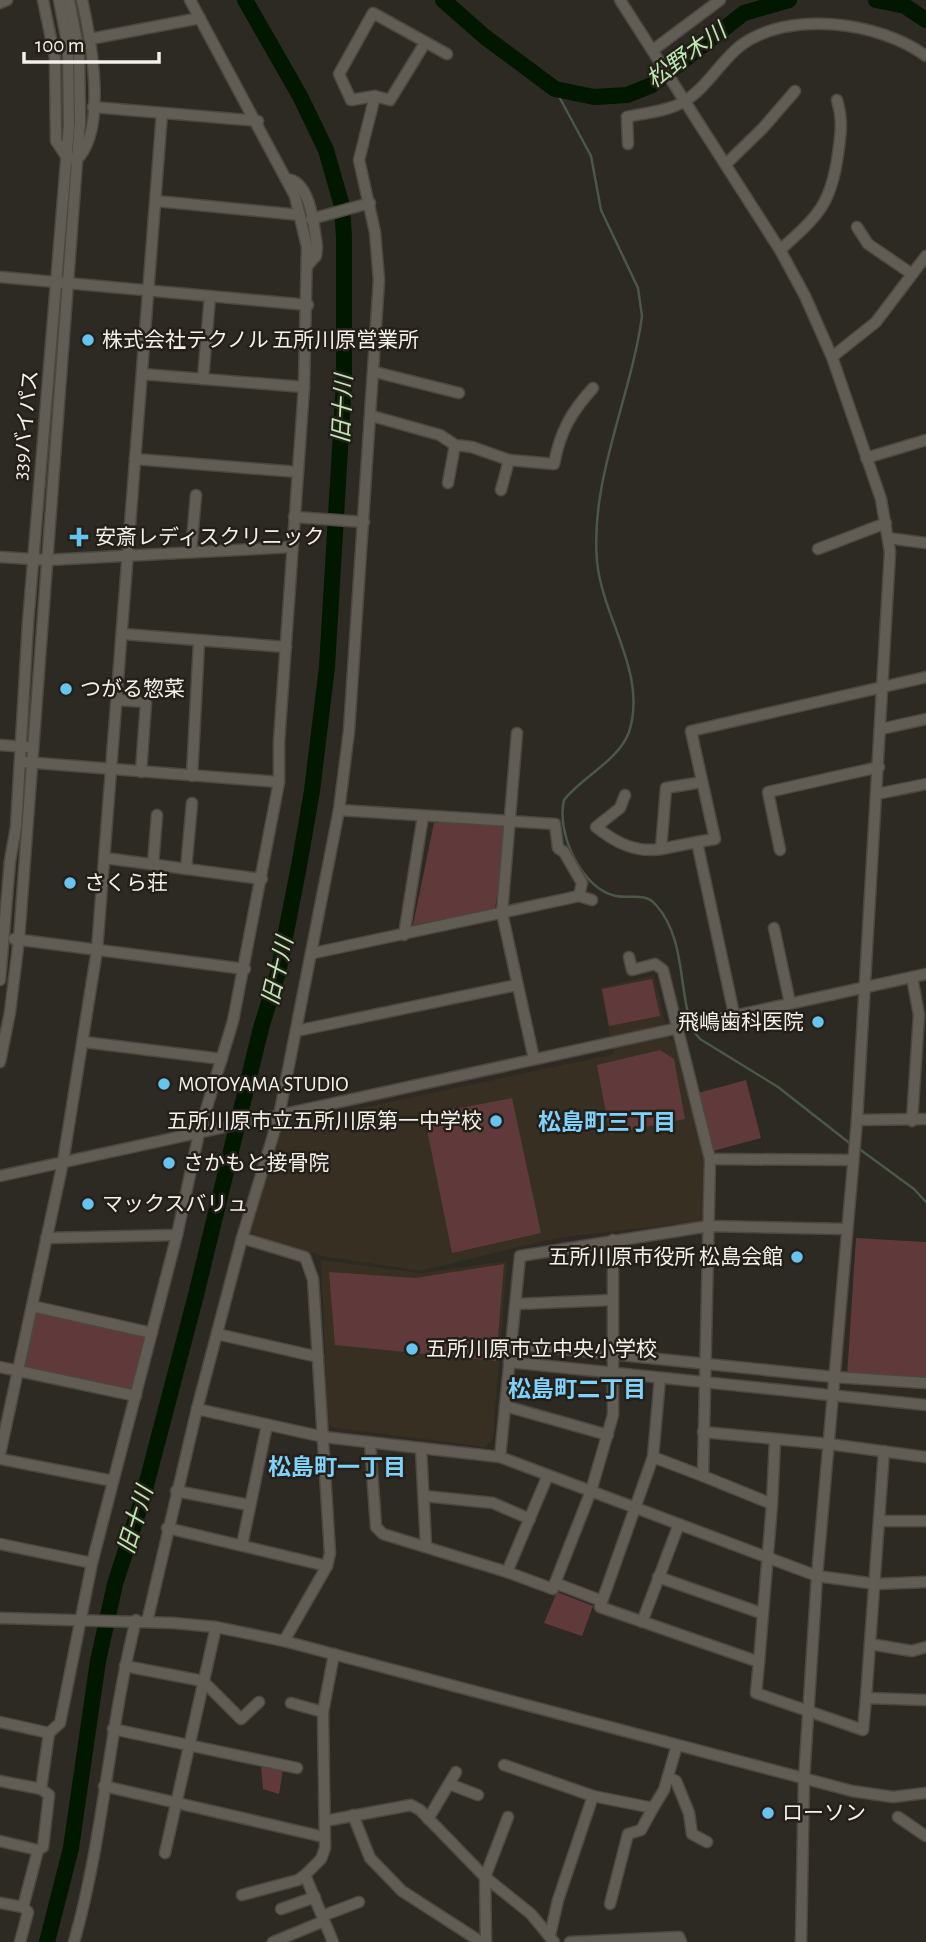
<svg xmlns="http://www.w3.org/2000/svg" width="926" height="1942" viewBox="0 0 926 1942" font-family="'Alegreya Sans','Noto Sans JP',sans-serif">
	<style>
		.built { fill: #362f22 }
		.green { fill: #603a3a }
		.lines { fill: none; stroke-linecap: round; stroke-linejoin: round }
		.stream { stroke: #4a5847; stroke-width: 2.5 }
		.river { stroke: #011700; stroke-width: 16 }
		.minor-casing { stroke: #4b4842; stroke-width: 13 }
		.minor { stroke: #615d55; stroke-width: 10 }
		.poi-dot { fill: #67c4f0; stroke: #242019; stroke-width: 2.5 }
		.labels { text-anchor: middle; stroke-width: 5; stroke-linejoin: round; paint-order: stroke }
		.poi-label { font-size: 21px; fill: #f4f1ec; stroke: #242019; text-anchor: start }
		.street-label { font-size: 21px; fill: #f4f1ec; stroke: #242019 }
		.water-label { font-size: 23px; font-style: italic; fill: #bbeab1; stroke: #242019 }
		.neighbourhood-label { font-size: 23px; font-weight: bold; fill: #7ed2fb; stroke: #242019 }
	</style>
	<rect width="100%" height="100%" fill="#2d2923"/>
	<g class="built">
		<polygon points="654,975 669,1039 676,1044 703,1155 703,1221 557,1238 420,1271 322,1256 248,1232 281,1125 614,1054 600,988"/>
		<polygon points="321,1260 421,1273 507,1261 493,1440 484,1447 336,1428 328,1424"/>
	</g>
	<g class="green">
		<polygon points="509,822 495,909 413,925 434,823"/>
		<polygon points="652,979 660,1016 609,1026 602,989"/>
		<polygon points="660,1050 674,1059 685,1119 610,1134 597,1065"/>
		<polygon points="746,1080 761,1138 713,1151 698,1093"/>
		<polygon points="512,1098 541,1233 452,1253 424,1115"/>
		<polygon points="856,1238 926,1242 926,1382 847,1376"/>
		<polygon points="504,1264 496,1361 335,1345 329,1272 415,1278"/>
		<polygon points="35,1312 145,1335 131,1390 23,1367"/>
		<polygon points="557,1592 593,1606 582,1636 544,1623"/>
		<polygon points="261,1766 283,1770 279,1794 263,1789"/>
	</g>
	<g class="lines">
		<g class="stream">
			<path d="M555,89L591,156L601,210L638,288L642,316C631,398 590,478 597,561C602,618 648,673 629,732C619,760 582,777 564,800C556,832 581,889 616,896C631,899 645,892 656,905C684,936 679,983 690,1022"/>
			<polyline points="691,1028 700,1039 778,1087 852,1145"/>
			<polyline points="858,1148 914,1189 926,1202"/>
		</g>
		<g class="river">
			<polyline points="443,0 485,37 555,89 594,97 627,95 652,85 744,13 789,0"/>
			<polyline points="876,0 905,6 926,20"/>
			<polyline points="47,1942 71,1848 98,1661 115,1584 143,1497 196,1295 261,1028 278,973 299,866 312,791 327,667 344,382 344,237 342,206 326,150 300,96 245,0"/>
		</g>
		<g class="minor-casing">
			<g id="minor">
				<path d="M43,0L55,58L56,141L66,156L76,160C108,131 91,40 82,0"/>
				<polyline points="620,0 780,250 805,296 832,357 881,499 890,552 857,1120 817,1576 804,1779 801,1942"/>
				<polyline points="0,3 7,0"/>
				<polyline points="90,39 200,18"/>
				<polyline points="653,50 720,0"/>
				<polyline points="375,96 390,100 425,43"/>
				<polyline points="93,107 258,121"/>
				<path d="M628,144L627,117C645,113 668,111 683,102C706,89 720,62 740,46C789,9 880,22 926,56"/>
				<polyline points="726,164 763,128 795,91"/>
				<path d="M286,179C311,180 314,227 317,247L316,256L308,265"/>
				<polyline points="156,201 300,215"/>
				<polyline points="311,219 370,203"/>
				<polyline points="857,227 868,244 912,274"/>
				<path d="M780,250C818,216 831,205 838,154C841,132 843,121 837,100"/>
				<polyline points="0,277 308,305"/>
				<polyline points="832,357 876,322 926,256"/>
				<polyline points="375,372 459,393"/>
				<polyline points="142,374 304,387"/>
				<polyline points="203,379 210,296"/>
				<path d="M372,416L440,435L455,445L472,447L509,460L554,464C560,432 571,412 593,388"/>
				<polyline points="866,458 926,440"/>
				<polyline points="135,459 298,472"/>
				<polyline points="448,483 455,445"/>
				<polyline points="501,490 509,460"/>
				<polyline points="294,517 364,522"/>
				<polyline points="888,538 926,543"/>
				<polyline points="818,549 886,523"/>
				<polyline points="191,552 196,495"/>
				<polyline points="0,557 47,560 292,547"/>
				<polyline points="123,634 286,647"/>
				<polyline points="118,700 146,702 141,772"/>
				<polyline points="881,729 926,719"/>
				<polyline points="517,733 502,913 534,1059"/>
				<polyline points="0,745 27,747"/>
				<polyline points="24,762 279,782"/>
				<polyline points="192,776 199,642"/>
				<polyline points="877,794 926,784"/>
				<path d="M625,795L620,808L596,827C616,843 636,853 661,849L666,788L702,782"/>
				<polyline points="339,810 555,824 558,848 564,852 582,883 579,896 592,900"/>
				<polyline points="661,849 697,842"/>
				<polyline points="780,850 768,792 879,767"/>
				<polyline points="105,858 262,879"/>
				<polyline points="153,865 157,815"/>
				<polyline points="186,869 192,803"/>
				<polyline points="774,928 790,1003"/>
				<polyline points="404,935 423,816"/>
				<polyline points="14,939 245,969"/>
				<polyline points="314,953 579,896"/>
				<polyline points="629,957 632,970 655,964 663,970 710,1159 703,1476 772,1504 759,1662"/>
				<polyline points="912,977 919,1015 912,1121"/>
				<polyline points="0,980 10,861 16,827 28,623 69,126 68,47 59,0"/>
				<polyline points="734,1014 697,842 715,839 691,731 926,677"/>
				<polyline points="296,1031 517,985"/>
				<polyline points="84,1042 222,1059"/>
				<polyline points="0,1062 10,1012 19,939 80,121 79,52 69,0"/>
				<polyline points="857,1120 926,1119"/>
				<polyline points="710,1159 853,1160"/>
				<polyline points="0,1176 926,974"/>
				<polyline points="46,1238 177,1235"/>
				<polyline points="242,1238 305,1257 313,1279 330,1553 327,1566 284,1641"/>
				<polyline points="516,1304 612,1300"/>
				<polyline points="32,1306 152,1333"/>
				<polyline points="217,1334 318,1357"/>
				<polyline points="512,1344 834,1377 926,1383"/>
				<polyline points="509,1362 926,1405"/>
				<polyline points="0,1367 136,1396"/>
				<polyline points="660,1378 653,1457 600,1607 759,1662 756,1693 863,1730 866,1698 926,1700"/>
				<polyline points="505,1406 608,1435"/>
				<polyline points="197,1409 324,1437 500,1457 817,1576 876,1584 926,1582"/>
				<polyline points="703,1432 829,1444 926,1457"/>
				<polyline points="370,1442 376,1527 383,1534 507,1572 553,1589 555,1583 602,1601"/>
				<polyline points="421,1448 426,1546"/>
				<polyline points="0,1454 63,1162 97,950 162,113"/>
				<polyline points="500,1457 520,1256 709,1226 846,1229"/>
				<polyline points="653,1457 703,1476"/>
				<polyline points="0,1459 113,1481"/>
				<polyline points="176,1491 249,1505"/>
				<polyline points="424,1496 493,1503 530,1519"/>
				<polyline points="772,1504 775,1440"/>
				<polyline points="881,1521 926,1521"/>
				<polyline points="167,1528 327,1566"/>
				<polyline points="0,1544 92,1563"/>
				<polyline points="242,1545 267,1425"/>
				<polyline points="507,1572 548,1475"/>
				<polyline points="658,1577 761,1613"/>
				<polyline points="555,1583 591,1491 613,1415 613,1240"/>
				<polyline points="0,1618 174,1623 216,1627 284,1641 852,1791 893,1797 926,1793"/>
				<polyline points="147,1622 197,1409 242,1238 279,1116 339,810 349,731 379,280 375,232 359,160 375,96 351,100 339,74 373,13 447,54"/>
				<polyline points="642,1622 679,1524"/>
				<polyline points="870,1644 912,1651 926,1647"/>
				<polyline points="125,1666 203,1681 241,1719 259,1702"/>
				<polyline points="866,1698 884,1451"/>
				<polyline points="291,1703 323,1712"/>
				<polyline points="0,1722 49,1733 41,1789 0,1781"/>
				<polyline points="113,1729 297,1768"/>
				<polyline points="49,1733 60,1723 92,1563 177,1235 199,1133 233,1021 279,782 279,742 304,387 307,247 295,196 190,0"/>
				<polyline points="504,1765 593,1796"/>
				<polyline points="668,1777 676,1781 689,1813 692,1834 707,1842"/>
				<polyline points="449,1784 478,1795"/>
				<polyline points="104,1786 324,1837"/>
				<polyline points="353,1815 370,1858 402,1891 481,1942"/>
				<polyline points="898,1817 926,1836"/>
				<polyline points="428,1819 456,1772"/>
				<polyline points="325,1821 411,1805 420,1810 485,1877 531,1914 554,1942"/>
				<polyline points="0,1841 38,1850 23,1907 0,1903"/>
				<polyline points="38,1850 43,1847 49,1795 41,1789"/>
				<polyline points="165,1853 216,1627"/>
				<polyline points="242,1895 298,1880 305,1875"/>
				<polyline points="610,1904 628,1834 641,1830 653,1808"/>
				<polyline points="281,1909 315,1897"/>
				<polyline points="322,1916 359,1902"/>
				<polyline points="550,1935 558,1900 593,1796 653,1808 664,1790 677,1745"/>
				<polyline points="20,1942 28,1912 23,1907"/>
				<path d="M74,1942C104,1837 109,1726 136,1620"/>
				<polyline points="273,1942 324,1921"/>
				<polyline points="333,1942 305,1875 321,1859 325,1848 323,1712 334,1654"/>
				<polyline points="486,1942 485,1877 508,1817"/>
				<polyline points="570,1942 679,1937 681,1942"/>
			</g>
		</g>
		<use href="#minor" class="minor"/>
	</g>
	<g class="poi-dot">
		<circle cx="88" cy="340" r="7"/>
		<path d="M75.5 526.5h7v7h7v7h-7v7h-7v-7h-7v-7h7z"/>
		<circle cx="66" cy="689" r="7"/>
		<circle cx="70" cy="883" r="7"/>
		<circle cx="818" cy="1022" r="7"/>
		<circle cx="164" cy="1084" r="7"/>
		<circle cx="496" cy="1121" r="7"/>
		<circle cx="169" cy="1163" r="7"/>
		<circle cx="88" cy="1204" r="7"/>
		<circle cx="797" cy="1257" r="7"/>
		<circle cx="412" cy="1349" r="7"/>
		<circle cx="768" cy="1813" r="7"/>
	</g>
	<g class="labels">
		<g class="poi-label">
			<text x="102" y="347">株式会社テクノル 五所川原営業所</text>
			<text x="95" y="544">安斎レディスクリニック</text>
			<text x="80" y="696">つがる惣菜</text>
			<text x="84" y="890">さくら荘</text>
			<text x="804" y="1029" text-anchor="end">飛嶋歯科医院</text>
			<text x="178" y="1091">MOTOYAMA STUDIO</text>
			<text x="482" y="1128" text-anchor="end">五所川原市立五所川原第一中学校</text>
			<text x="183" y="1170">さかもと接骨院</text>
			<text x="102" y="1211">マックスバリュ</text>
			<text x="783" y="1264" text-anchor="end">五所川原市役所 松島会館</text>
			<text x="426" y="1356">五所川原市立中央小学校</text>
			<text x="782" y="1820">ローソン</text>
		</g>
		<g class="street-label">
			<text transform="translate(25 425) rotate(-84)" y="7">339バイパス</text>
		</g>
		<g class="water-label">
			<text transform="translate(686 55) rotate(-36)" y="8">松野木川</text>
			<text transform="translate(342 409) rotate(-87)" y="8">旧十川</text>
			<text transform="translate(277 971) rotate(-77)" y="8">旧十川</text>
			<text transform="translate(135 1520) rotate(-73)" y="8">旧十川</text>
		</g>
		<g class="neighbourhood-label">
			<text x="607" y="1130">松島町三丁目</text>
			<text x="577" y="1397">松島町二丁目</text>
			<text x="337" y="1475">松島町一丁目</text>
		</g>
	</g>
	<path d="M24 52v10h135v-10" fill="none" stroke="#f4f1ec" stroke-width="3.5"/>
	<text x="35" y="52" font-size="21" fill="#f4f1ec" stroke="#242019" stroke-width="5" paint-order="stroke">100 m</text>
</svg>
